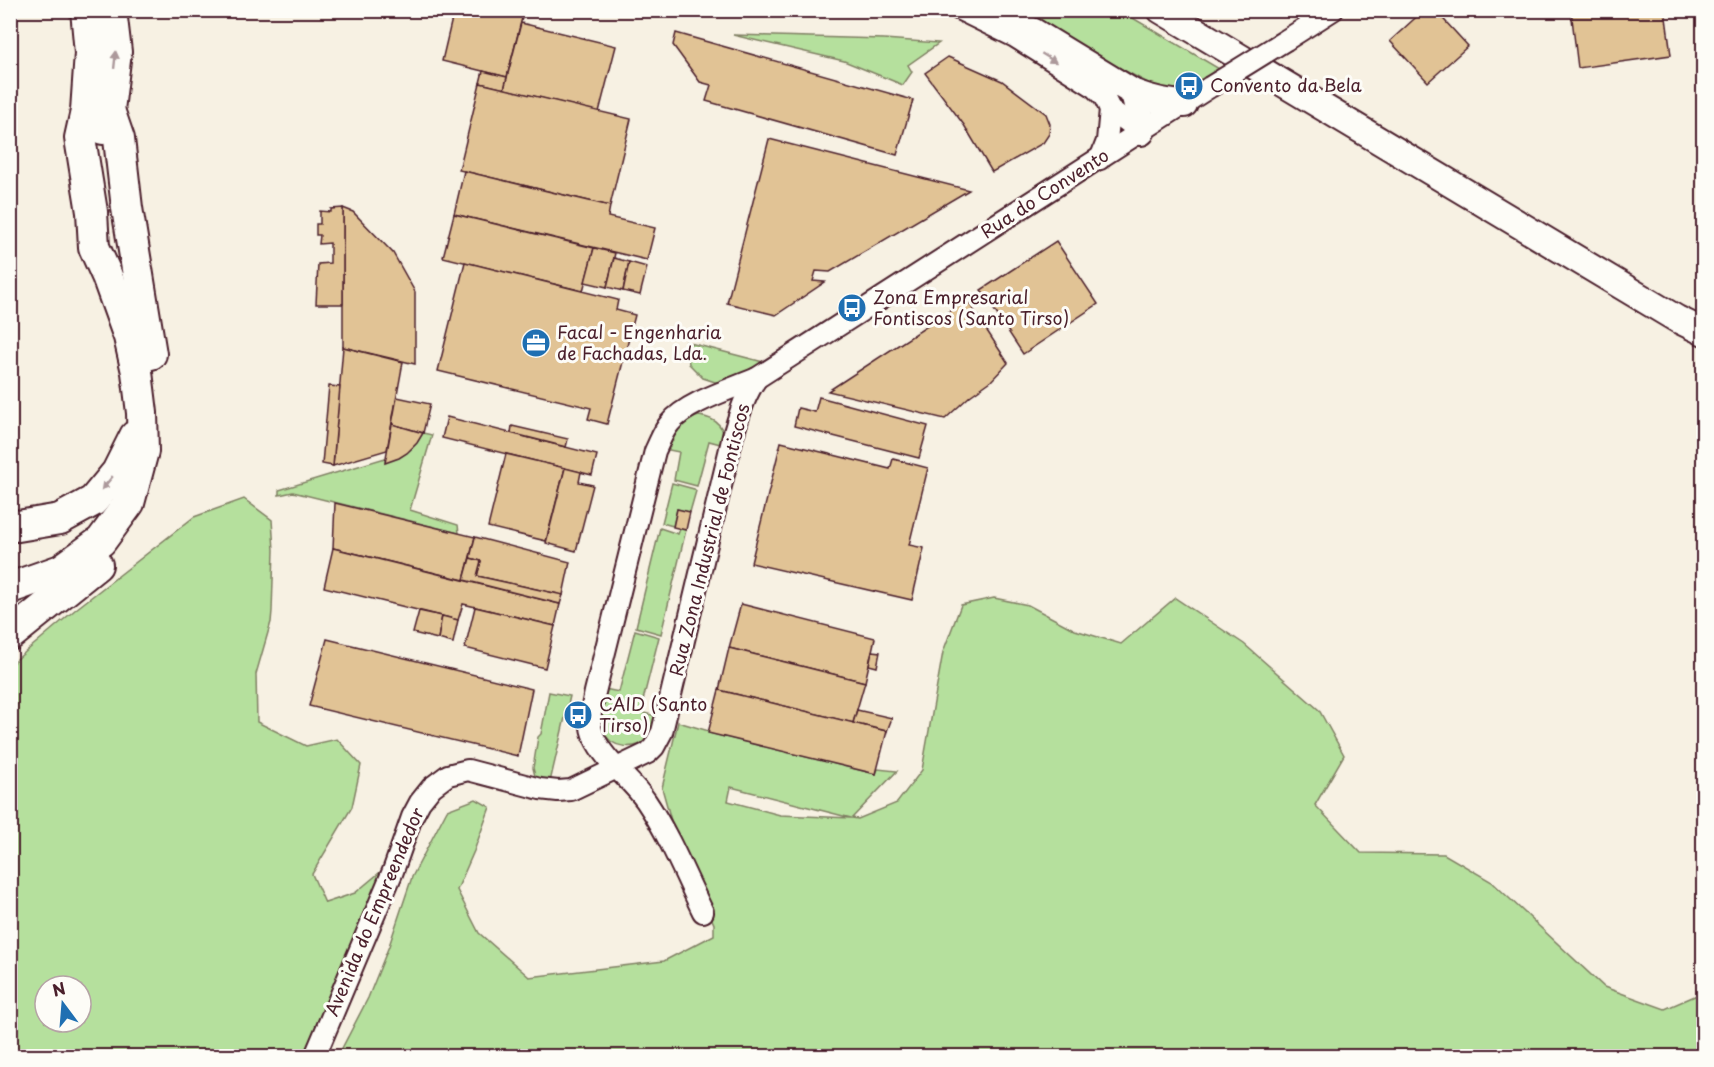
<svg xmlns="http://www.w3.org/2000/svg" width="1714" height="1067" viewBox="0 0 1714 1067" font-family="'Playpen Sans',sans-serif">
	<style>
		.green { fill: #b5e09d; stroke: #808064; stroke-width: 1.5; fill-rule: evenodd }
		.building { fill: #e1c395; stroke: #4a1f2b; stroke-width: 1.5 }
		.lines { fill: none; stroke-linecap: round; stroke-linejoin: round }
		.minor-casing { stroke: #4a1f2b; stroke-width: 24 }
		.major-casing { stroke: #4a1f2b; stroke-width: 30 }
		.highway-casing { stroke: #4a1f2b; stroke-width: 34 }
		.minor { stroke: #fdfcf7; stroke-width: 20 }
		.major { stroke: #fdfcf7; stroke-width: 26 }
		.highway { stroke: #fdfcf7; stroke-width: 30 }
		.minor-bridge-casing { stroke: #4a1f2b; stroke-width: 24; stroke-linecap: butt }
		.minor-bridge { stroke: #fdfcf7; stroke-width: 20 }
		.oneway { fill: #ac999b }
		.labels { text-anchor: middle; stroke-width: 6; stroke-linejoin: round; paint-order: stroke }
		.poi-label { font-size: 18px; fill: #4a1f2b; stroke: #fdfcf7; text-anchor: start }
		.street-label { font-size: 18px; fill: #4a1f2b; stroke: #fdfcf7 }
	</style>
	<rect width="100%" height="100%" fill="#f7f1e3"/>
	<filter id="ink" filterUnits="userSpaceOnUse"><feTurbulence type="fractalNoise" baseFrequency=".0167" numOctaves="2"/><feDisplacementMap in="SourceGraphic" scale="12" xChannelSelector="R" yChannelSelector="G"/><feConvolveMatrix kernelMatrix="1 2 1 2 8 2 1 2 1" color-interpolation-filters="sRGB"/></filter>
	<g filter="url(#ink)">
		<g class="green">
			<polygon points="1013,11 1121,11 1221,70 1197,86 1184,92 1163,91"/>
			<polygon points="733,35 884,39 939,43 908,65 912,72 903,85 844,61"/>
			<polygon points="686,342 767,363 727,382 715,382 703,378 689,364"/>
			<path d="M699,416C716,418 726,427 724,445L709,441L697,486L674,480L679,452L664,449C673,434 681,420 699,416Z"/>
			<path d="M423,433L432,435L410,510L458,525L459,533L293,492L279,495V490L385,458V462C405,456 413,450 423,433Z"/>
			<polygon points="672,483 694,489 696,491 690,512 677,509 673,526 662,523"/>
			<path d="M244,499L272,520L274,550L272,611L271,622L256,674L257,722L306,746L337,739L361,765L352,807L312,874L325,903L355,893L391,863L317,1032L304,1056H11L10,665L76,609L194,517ZM45,986H81V1022H45Z"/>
			<polygon points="660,528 678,534 680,529 686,530 661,634 636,627"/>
			<path d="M994,598L1028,605L1075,630L1121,644L1175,598L1244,644L1319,710L1344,755L1315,805L1361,853L1444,854L1492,882L1604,987L1665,1009L1704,992L1703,1056H338L368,998L389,946L412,877L447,810L476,799L490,807L474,851L457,890L479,933L529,977L664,961L714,935V924L677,842L662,788L678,722L709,731V733L876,774L878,769L897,771L852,818L858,819L897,803L922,770L943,652L961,605ZM731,787L851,818L780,815L728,801Z"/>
			<path d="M635,630L659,637L640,712L656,716C654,723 652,733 648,738C635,752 610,748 603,731C597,718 602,703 604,689L619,692Z"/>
			<polygon points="549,692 570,696 550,782 536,780 533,768 538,737 541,734"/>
		</g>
		<g class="building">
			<polygon points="454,10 524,10 507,77 442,61"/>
			<polygon points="1424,10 1435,10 1468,46 1428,82 1390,41"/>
			<polygon points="1571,10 1665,10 1671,55 1578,68"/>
			<polygon points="521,23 616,46 599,112 504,89"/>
			<polygon points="676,33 913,100 897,155 706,101 711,85 700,82 673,45"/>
			<polygon points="948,57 1002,81 1046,114 1050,124 1049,134 1043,143 992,172 964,125 925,73"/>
			<polygon points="483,71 507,77 504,89 480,83"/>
			<polygon points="480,83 631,119 610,206 459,170"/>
			<polygon points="769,139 969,190 830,272 816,271 813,281 825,282 776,315 727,303"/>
			<polygon points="464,171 610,206 608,217 655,228 647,260 454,214"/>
			<polygon points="343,208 353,212 393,253 415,292 415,364 343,347"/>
			<polygon points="343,208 343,304 316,304 318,264 330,263 330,243 319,244 320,235 316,235 316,224 320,224 320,211 331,212 331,209"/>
			<polygon points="454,214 594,248 583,291 443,257"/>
			<polygon points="1056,241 1098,304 1023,354 981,290"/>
			<polygon points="594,248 615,253 607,287 585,282"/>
			<polygon points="614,258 629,262 623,291 607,287"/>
			<polygon points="465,262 618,300 616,310 635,315 607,424 588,419 591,408 438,371"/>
			<polygon points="629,262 647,267 640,295 623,291"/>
			<polygon points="967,300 1008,363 991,381 970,396 945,419 828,391"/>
			<polygon points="343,347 403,362 387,450 333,466"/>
			<polygon points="329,386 340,387 333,466 322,464"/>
			<polygon points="397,397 430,404 423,433 392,424"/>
			<polygon points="819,397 928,426 919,458 794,426 798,408 815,412"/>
			<polygon points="447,417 597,455 592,475 442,438"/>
			<polygon points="392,424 423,433 417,443 407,453 399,458 385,463"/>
			<polygon points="512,426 568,439 566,447 511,433"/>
			<polygon points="781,442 890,469 893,459 928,468 909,545 924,548 912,600 751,563"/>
			<polygon points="506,454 565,468 546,541 488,527"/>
			<polygon points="565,468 581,472 579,482 593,485 576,551 546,543"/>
			<polygon points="335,503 475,537 464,580 333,548"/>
			<polygon points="677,509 690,512 686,530 673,527"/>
			<polygon points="475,537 570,562 563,595 477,576 481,561 470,558"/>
			<polygon points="333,548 560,604 555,626 463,604 458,620 324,587"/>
			<polygon points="470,558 481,561 477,576 563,595 560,604 464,580"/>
			<polygon points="741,604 875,638 865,682 729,648"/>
			<polygon points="475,607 555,626 545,668 465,648"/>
			<polygon points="419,611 442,616 438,639 413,633"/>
			<polygon points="442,616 458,620 453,643 438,639"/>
			<polygon points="327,639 532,689 518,756 309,706"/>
			<polygon points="729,648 865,682 853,723 719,690"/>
			<polygon points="872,651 880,652 877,667 869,665"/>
			<polygon points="719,690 887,731 876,774 708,733"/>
			<polygon points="857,710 892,718 887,731 853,723"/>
		</g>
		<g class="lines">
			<g class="minor-casing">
				<g id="minor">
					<polyline points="960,10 1015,37 1093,86 1104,97 1110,109 1141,132"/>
					<polyline points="1286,40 1333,10"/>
					<polyline points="1100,159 1107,141 1110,109"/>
					<path d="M703,912C685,875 669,835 646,801C631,779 605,762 594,737C587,723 592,707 595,692L655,451C660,441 663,431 670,423C687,402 732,389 757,378L1210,87"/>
					<path d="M315,1056L393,871L412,817L420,802L432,787L448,775L468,770L540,789L558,791L571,790L648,753L654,747L662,732L733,436C739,416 744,396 757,378"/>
				</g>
			</g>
			<g class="major-casing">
				<g id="major">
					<path d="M987,10L1034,32L1134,93C1150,99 1167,103 1184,104"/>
					<polyline points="1161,10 1677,319 1704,332"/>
					<polyline points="1134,93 1140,117 1141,132"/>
				</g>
			</g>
			<g class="highway-casing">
				<g id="highway">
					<polyline points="109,110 119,139 127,208 151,354"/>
					<polyline points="103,129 109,110 116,52 111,10"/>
					<polyline points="10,524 18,526 60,519 93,501 117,472 135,436"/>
					<polyline points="10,588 61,570 101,541 129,503 143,451 142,413 137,372 129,337 107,276 94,247 92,212 80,138 86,111 90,53 86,10"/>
					<polyline points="10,635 97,565"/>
				</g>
			</g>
			<use href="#minor" class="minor"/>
			<use href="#major" class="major"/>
			<use href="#highway" class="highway"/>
			<g class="minor-bridge-casing">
				<polyline id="minor-bridge" points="1210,87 1286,40"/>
			</g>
			<use href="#minor-bridge" class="minor-bridge"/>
		</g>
		<defs><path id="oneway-solid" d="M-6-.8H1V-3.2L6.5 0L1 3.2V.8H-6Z" transform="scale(1.5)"/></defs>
		<g class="oneway">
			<use href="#oneway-solid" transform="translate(1049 58) rotate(32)"/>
			<use href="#oneway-solid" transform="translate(115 60) rotate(-84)"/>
			<use href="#oneway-solid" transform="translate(107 483) rotate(130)"/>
		</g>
	</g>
	<defs>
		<g id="bus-disc" transform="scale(1.5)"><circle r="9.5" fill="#1f6fb2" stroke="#fdfcf7"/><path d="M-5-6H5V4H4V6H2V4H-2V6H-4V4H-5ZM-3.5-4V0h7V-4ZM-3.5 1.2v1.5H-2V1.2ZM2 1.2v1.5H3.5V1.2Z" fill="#fff"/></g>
		<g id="office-disc" transform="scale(1.5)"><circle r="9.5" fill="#1f6fb2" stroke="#fdfcf7"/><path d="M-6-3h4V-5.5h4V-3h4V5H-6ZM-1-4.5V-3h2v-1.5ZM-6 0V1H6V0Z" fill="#fff"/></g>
	</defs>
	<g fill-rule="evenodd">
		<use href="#bus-disc" x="1189" y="86"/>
		<use href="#bus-disc" x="852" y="308"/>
		<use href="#office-disc" x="536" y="343"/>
		<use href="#bus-disc" x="578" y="715"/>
	</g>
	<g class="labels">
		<g class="poi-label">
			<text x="1210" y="92">Convento da Bela</text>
			<text x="873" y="304">Zona Empresarial<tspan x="873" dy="21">Fontiscos (Santo Tirso)</tspan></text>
			<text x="557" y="339">Facal - Engenharia<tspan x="557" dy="21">de Fachadas, Lda.</tspan></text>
			<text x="599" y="711">CAID (Santo<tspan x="599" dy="21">Tirso)</tspan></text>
		</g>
		<g class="street-label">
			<text transform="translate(1045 194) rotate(-33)" y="6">Rua do Convento</text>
			<text transform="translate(710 540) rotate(-76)" y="6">Rua Zona Industrial de Fontiscos</text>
			<text transform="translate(375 912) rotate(-67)" y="6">Avenida do Empreendedor</text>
		</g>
	</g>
	<rect width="1714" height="1067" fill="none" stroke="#fdfcf7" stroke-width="36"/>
	<rect x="18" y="18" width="1678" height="1031" fill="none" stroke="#4a1f2b" stroke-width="2" filter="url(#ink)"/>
	<g transform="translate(63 1004) rotate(344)"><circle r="28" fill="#fdfcf7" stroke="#b5a4a5" stroke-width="1.5"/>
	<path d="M0-4.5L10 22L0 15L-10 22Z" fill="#1f6fb2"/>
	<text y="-9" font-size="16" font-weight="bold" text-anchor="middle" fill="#4a1f2b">N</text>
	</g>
</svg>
